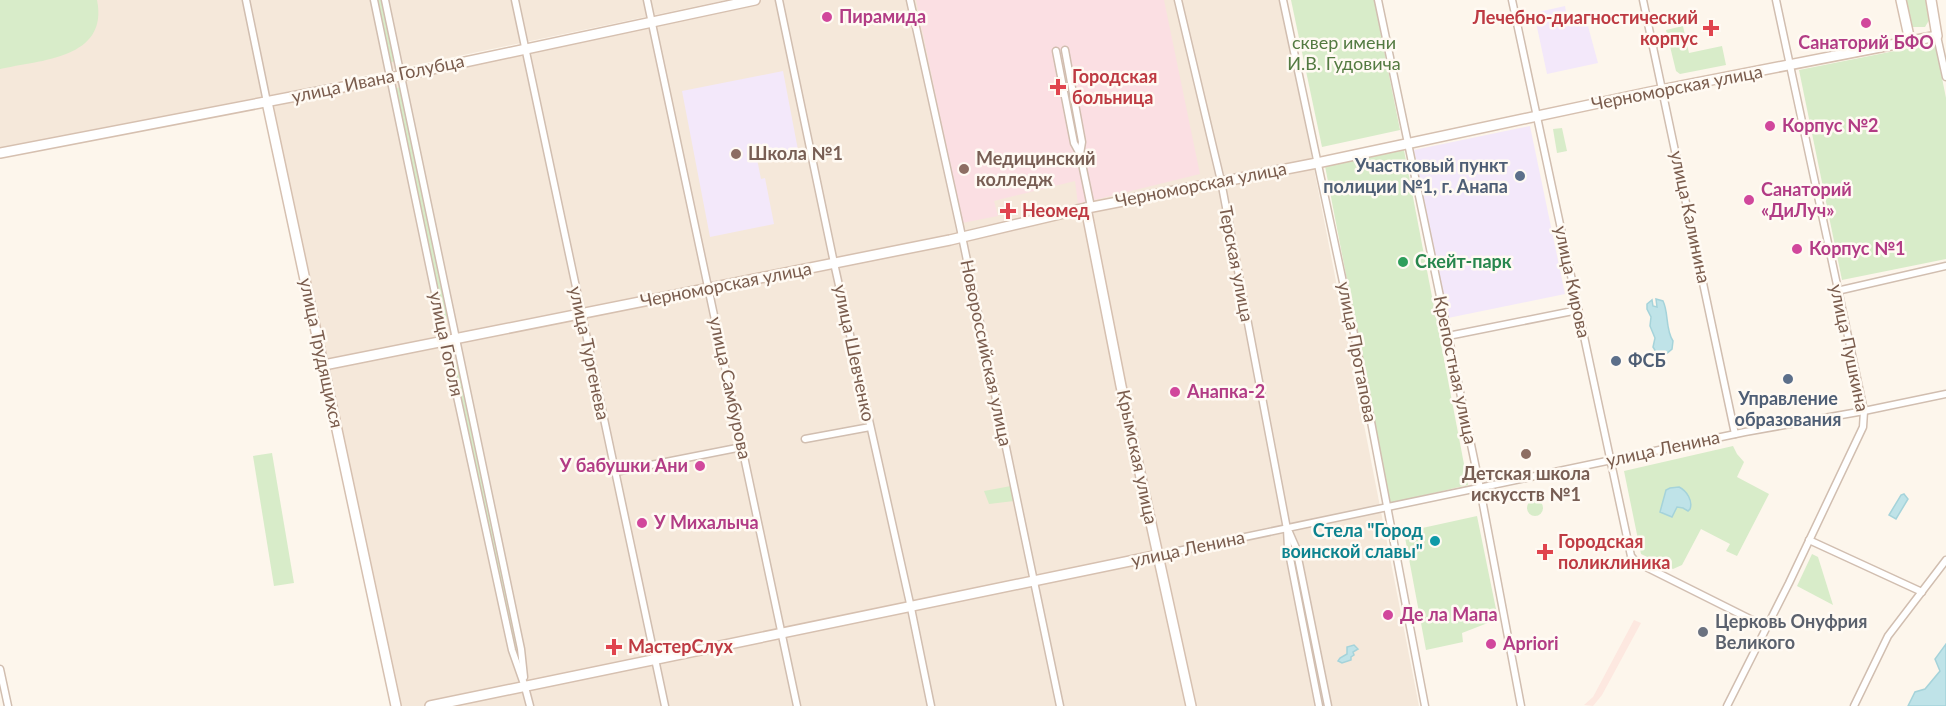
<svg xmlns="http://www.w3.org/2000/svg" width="1946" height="706" viewBox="0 0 1946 706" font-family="Lato,sans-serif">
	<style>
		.residential { fill: #f5e8da }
		.commercial { fill: #fde8e0 }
		.education { fill: #f3e8fa }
		.medical { fill: #fbdfe3 }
		.green { fill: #d8ecc9 }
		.water { fill: #bfe3e8; stroke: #a5d3da; stroke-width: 1.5 }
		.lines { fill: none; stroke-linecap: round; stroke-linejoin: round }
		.street-casing { stroke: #d1beb0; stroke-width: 9 }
		.secondary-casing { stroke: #d6c0b0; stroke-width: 12 }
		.street { stroke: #fff; stroke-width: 6 }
		.secondary { stroke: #fff; stroke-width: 9 }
		.hotel-dot { fill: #d1479c; stroke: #fffaf3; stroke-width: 2 }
		.health-dot { fill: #e0444e; stroke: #fffaf3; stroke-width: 2 }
		.education-dot { fill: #8d6e63; stroke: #fffaf3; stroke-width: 2 }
		.service-dot { fill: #5c6f8a; stroke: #fffaf3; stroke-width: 2 }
		.leisure-dot { fill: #2e9e5b; stroke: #fffaf3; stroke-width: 2 }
		.culture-dot { fill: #0f9aa8; stroke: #fffaf3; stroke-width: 2 }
		.worship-dot { fill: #6b7280; stroke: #fffaf3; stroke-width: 2 }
		.labels { text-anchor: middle; stroke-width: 5; stroke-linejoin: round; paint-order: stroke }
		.hotel-label { font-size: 18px; font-weight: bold; fill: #b23c85; stroke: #fffaf3; text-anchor: start }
		.health-label { font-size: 18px; font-weight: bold; fill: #be3a42; stroke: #fffaf3; text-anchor: start }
		.park-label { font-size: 18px; fill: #537a41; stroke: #fffaf3 }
		.street-label { font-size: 18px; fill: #7a5c4d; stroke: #fffaf3 }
		.education-label { font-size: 18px; font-weight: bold; fill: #785e54; stroke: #fffaf3; text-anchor: start }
		.service-label { font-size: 18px; font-weight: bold; fill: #4e5e75; stroke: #fffaf3; text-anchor: end }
		.leisure-label { font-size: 18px; font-weight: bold; fill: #27864d; stroke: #fffaf3; text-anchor: start }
		.culture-label { font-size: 18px; font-weight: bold; fill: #0d838f; stroke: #fffaf3; text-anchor: end }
		.worship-label { font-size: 18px; font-weight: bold; fill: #5b616d; stroke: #fffaf3; text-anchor: start }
	</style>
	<rect width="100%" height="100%" fill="#fdf6ec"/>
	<g class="residential">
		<polygon points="0,0 726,0 0,152"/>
		<polygon points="758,0 1281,0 1419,706 396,706 267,102"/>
	</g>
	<polygon class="commercial" points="1634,620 1641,623 1602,695 1593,706 1584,705 1593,697"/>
	<g class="education">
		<polygon points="1565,6 1567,18 1585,15 1598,63 1547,74 1534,13"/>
		<polygon points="783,71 798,150 757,159 761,179 765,178 774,224 710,237 682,91"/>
		<polygon points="1530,126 1565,294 1448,318 1414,150"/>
	</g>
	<polygon class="medical" points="916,0 1164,0 1200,174 1078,204 1075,181 994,201 998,216 962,223"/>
	<g class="green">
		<path d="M0,0H97C109,59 40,60 0,69Z"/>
		<polygon points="376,0 383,0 395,61 388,63"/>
		<polygon points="1291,0 1374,0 1400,130 1322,147"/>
		<polygon points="1904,0 1928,0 1931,17 1925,27 1913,27 1909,24"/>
		<polygon points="1683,26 1689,53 1722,46 1726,65 1680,74 1676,71 1666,30"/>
		<polygon points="1935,43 1946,98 1946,259 1842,280 1799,70"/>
		<polygon points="400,87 450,318 443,320 394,89"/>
		<polygon points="1562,128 1567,151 1557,153 1553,129"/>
		<polygon points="1404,150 1468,485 1390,503 1325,166"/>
		<polygon points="459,364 520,650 514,652 452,366"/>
		<polygon points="1733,446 1737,454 1744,462 1737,477 1769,494 1737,556 1726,551 1730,544 1701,529 1682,565 1673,569 1641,554 1624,471"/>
		<polygon points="272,453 294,583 274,586 253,456"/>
		<polygon points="1011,486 1014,501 989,504 984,491"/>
		<circle cx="1535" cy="508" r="8"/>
		<polygon points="1477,516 1498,619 1462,633 1463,642 1426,650 1404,532"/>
		<polygon points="1812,554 1818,557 1833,605 1797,586"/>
	</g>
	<g class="water">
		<path d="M1656,299L1663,301C1669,313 1665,329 1673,341L1672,349L1665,355L1656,352L1653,347L1655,338L1650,326L1651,317L1647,309V304L1652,300L1653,306L1657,307Z"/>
		<path d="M1679,487C1687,491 1693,501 1690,509L1688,511L1683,508L1677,507L1672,517L1660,512L1666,490L1670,488Z"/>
		<polygon points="1904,494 1908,499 1896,519 1889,515 1901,495"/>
		<polygon points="1946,644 1946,706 1908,706 1915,692 1925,689 1940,671 1935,659"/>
		<polygon points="1354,645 1358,649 1353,652 1354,655 1351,657 1351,660 1342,663 1338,661 1340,658 1347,654 1347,647"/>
	</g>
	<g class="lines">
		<g class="street-casing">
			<g id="street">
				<polyline points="246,0 267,102"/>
				<polyline points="374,0 445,341 512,650 525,687 530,706"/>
				<polyline points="385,0 521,649 524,677"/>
				<polyline points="515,0 665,706"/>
				<polyline points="647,0 797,706"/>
				<polyline points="779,0 834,263 911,608 931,706"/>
				<polyline points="910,0 960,227 1060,706"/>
				<polyline points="1178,0 1221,181 1287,529 1288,548 1319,706"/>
				<polyline points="1283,0 1357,348 1425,706"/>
				<polyline points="1378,0 1478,478 1521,706"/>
				<polyline points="1512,0 1631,556 1636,562 1766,627"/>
				<polyline points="1643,0 1735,434"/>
				<polyline points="1937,36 1946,77"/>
				<polyline points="1065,50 1082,142 1080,154 1091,207"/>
				<polyline points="1056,51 1074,143 1080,154"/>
				<polyline points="1837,291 1946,266"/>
				<polyline points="1448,336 1578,310"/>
				<polyline points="805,439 870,427"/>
				<polyline points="615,472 742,447"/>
				<polyline points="1289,532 1296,548 1328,706"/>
				<polyline points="1809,540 1922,592"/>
				<polyline points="1159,555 1745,432 1864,411 1946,394"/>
				<polyline points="0,669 8,706"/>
				<polyline points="1727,706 1789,583 1863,427 1864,411 1776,0"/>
				<polyline points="1854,706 1888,636 1946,560"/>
			</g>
		</g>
		<g class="secondary-casing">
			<g id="secondary">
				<polyline points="1901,0 1910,41"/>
				<polyline points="267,102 396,706"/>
				<polyline points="0,153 390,78 755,0"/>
				<polyline points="1086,208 1121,386 1191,706"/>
				<polyline points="324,365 950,240 1077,210 1317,163 1650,92 1937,36 1931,0"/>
				<polyline points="430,706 1159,555"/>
			</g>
		</g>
		<use href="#street" class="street"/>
		<use href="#secondary" class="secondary"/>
	</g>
	<g class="hotel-dot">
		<circle cx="827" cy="17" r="6"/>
		<circle cx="1866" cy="23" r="6"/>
		<circle cx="1770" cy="126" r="6"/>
		<circle cx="1749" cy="200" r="6"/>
		<circle cx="1797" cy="249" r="6"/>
		<circle cx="1175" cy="392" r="6"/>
		<circle cx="700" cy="466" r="6"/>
		<circle cx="642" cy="523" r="6"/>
		<circle cx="1388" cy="615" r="6"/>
		<circle cx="1491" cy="644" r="6"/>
	</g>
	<g class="health-dot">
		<path d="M1708 19h6v6h6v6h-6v6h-6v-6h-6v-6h6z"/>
		<path d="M1055 78h6v6h6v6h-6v6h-6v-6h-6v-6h6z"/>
		<path d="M1005 202h6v6h6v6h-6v6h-6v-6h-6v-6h6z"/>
		<path d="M1542 543h6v6h6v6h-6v6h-6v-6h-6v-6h6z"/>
		<path d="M611 638h6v6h6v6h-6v6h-6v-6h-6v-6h6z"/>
	</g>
	<g class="education-dot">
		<circle cx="736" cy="154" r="6"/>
		<circle cx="964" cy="169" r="6"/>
		<circle cx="1526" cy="454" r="6"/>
	</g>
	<g class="service-dot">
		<circle cx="1520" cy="176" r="6"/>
		<circle cx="1616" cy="361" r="6"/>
		<circle cx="1788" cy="379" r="6"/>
	</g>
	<circle class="leisure-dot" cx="1403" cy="262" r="6"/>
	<circle class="culture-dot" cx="1435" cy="541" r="6"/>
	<circle class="worship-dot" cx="1703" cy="632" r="6"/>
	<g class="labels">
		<g class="hotel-label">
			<text x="839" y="23">Пирамида</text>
			<text x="1866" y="49" text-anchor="middle">Санаторий БФО</text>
			<text x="1782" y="132">Корпус №2</text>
			<text x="1761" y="196">Санаторий<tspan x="1761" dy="21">«ДиЛуч»</tspan></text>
			<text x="1809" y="255">Корпус №1</text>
			<text x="1187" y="398">Анапка-2</text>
			<text x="688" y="472" text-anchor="end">У бабушки Ани</text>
			<text x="654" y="529">У Михалыча</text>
			<text x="1400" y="621">Де ла Мапа</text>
			<text x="1503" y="650">Apriori</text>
		</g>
		<g class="health-label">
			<text x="1698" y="24" text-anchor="end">Лечебно-диагностический<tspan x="1698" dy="21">корпус</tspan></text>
			<text x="1072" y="83">Городская<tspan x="1072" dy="21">больница</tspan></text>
			<text x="1022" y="217">Неомед</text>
			<text x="1558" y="548">Городская<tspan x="1558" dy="21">поликлиника</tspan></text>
			<text x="628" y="653">МастерСлух</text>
		</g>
		<g class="park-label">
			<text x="1344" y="49">сквер имени<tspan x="1344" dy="21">И.В. Гудовича</tspan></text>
		</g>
		<g class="street-label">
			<text transform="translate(378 79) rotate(-12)" y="6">улица Ивана Голубца</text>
			<text transform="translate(1677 88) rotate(-11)" y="6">Черноморская улица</text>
			<text transform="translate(1201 185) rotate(-11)" y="6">Черноморская улица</text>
			<text transform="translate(1690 217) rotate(78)" y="6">улица Калинина</text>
			<text transform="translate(1236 264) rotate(79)" y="6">Терская улица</text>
			<text transform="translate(1572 282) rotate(78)" y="6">улица Кирова</text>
			<text transform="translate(726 285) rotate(-11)" y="6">Черноморская улица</text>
			<text transform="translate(446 344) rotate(78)" y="6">улица Гоголя</text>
			<text transform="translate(1849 348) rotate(78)" y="6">улица Пушкина</text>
			<text transform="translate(1357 352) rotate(79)" y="6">улица Протапова</text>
			<text transform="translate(321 353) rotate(78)" y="6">улица Трудящихся</text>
			<text transform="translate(589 353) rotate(78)" y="6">улица Тургенева</text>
			<text transform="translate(854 353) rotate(78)" y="6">улица Шевченко</text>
			<text transform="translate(986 353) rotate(78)" y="6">Новороссийская улица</text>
			<text transform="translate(1455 370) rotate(78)" y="6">Крепостная улица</text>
			<text transform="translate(730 388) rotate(78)" y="6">улица Самбурова</text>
			<text transform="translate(1663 449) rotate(-12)" y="6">улица Ленина</text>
			<text transform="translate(1137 457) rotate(78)" y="6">Крымская улица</text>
			<text transform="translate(1188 549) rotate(-12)" y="6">улица Ленина</text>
		</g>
		<g class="education-label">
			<text x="748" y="160">Школа №1</text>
			<text x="976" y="165">Медицинский<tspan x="976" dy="21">колледж</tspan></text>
			<text x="1526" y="480" text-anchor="middle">Детская школа<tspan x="1526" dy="21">искусcтв №1</tspan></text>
		</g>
		<g class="service-label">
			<text x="1508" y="172">Участковый пункт<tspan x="1508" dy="21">полиции №1, г. Анапа</tspan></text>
			<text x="1628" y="367" text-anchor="start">ФСБ</text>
			<text x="1788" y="405" text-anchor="middle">Управление<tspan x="1788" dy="21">образования</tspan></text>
		</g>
		<g class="leisure-label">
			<text x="1415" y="268">Скейт-парк</text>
		</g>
		<g class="culture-label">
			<text x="1423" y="537">Стела "Город<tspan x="1423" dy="21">воинской славы"</tspan></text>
		</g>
		<g class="worship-label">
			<text x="1715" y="628">Церковь Онуфрия<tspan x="1715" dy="21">Великого</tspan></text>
		</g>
	</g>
</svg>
